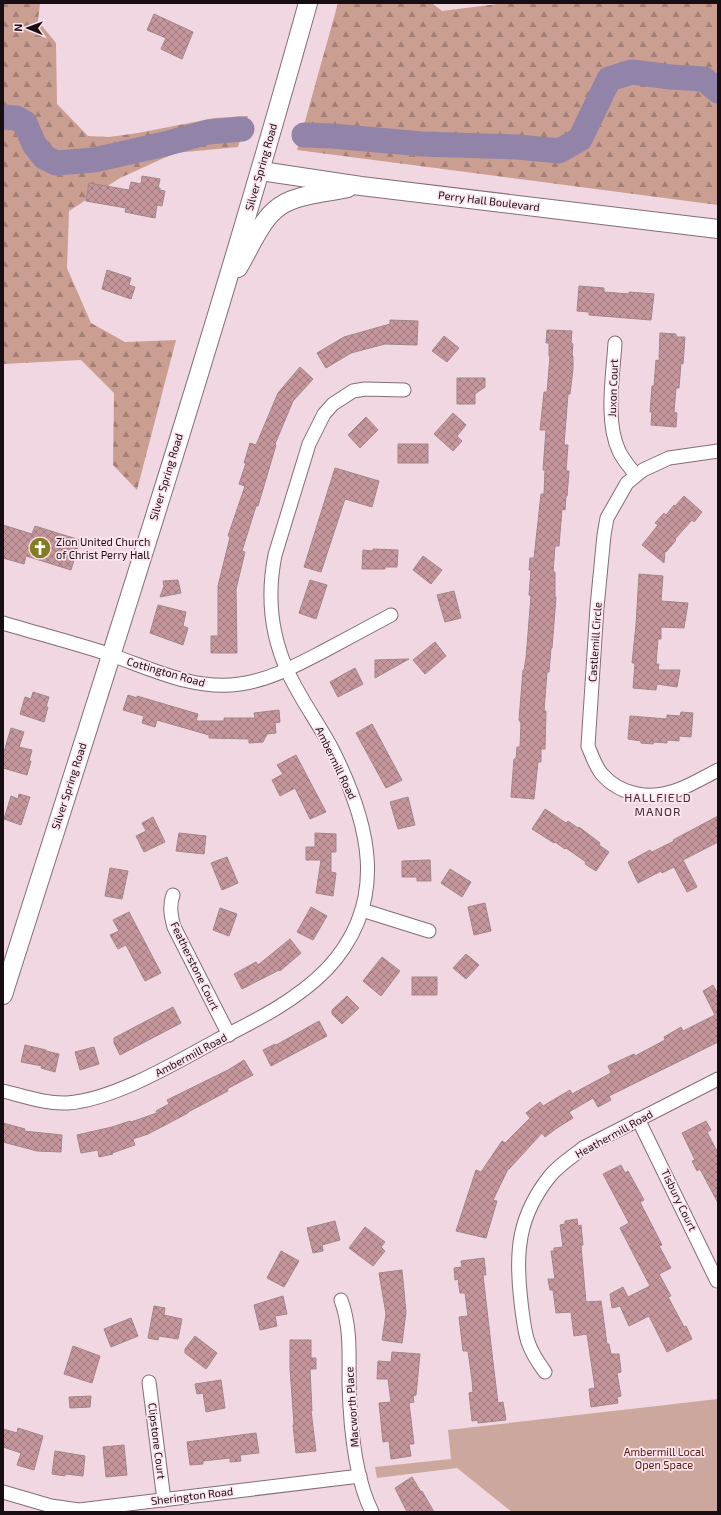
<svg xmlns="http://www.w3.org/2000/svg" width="721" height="1515" viewBox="0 0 721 1515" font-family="'Exo 2',sans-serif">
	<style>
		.green { fill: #cca79d }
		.forest { fill: url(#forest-firs) }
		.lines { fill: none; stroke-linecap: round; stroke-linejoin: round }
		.river { stroke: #9284a8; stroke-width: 25 }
		.building { fill: url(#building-cross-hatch); stroke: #a18789 }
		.street-casing { stroke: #836d77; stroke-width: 15 }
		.secondary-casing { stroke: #836d77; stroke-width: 20 }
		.street { stroke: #fff; stroke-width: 13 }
		.secondary { stroke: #fff; stroke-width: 18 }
		.labels { text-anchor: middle; stroke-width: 3.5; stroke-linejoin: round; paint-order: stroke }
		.street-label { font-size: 11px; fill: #160e12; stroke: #fee4ef }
		.poi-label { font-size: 11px; fill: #160e12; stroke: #fee4ef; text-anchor: start }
		.park-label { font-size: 11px; fill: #531c0e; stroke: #fee4ef }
		.neighbourhood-label { font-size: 12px; letter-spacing: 1px; fill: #412d36; stroke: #fee4ef }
	</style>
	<defs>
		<pattern id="forest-firs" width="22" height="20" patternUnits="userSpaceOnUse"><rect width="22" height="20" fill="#cb9e92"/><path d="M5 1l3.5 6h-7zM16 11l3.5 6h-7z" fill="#a47f76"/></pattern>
		<pattern id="building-cross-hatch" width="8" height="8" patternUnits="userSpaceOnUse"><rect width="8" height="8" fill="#c5969b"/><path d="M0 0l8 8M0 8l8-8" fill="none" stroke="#9f797d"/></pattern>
	</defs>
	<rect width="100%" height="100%" fill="#f0d7e2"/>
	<polygon class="green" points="718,1399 718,1512 512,1512 457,1468 377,1478 375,1467 451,1459 448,1430"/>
	<g class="forest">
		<polygon points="3,3 40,3 38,21 56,43 57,104 88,136 109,137 138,133 215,118 248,116 238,147 175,153 120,178 69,211 67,268 91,323 125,342 176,340 137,490 113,465 114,393 81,360 3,364"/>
		<polygon points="338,3 432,3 442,11 505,3 718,3 718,205 297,150"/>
	</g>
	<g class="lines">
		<g class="river">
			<polyline points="3,117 16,118 25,123 34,144 40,152 44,157 56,163 94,160 165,144 208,132 242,129"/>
			<polyline points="304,135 332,136 422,144 518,147 559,151 580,139 609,79 632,72 671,77 704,79 718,91"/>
		</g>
	</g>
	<g class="building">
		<polygon points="154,14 193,32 182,59 161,49 166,38 147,30"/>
		<polygon points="142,176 160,179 158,188 160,188 160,190 165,191 162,206 157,205 155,218 125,212 126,208 86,201 89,183 129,190 131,182 141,184"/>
		<polygon points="107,270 131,278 129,285 135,287 131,299 102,289"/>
		<polygon points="579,286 604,288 604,292 629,294 629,292 654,294 651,320 589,315 589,312 577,311"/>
		<polygon points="390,320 418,321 417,345 385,344 366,349 351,353 326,368 317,353 344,337 390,324"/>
		<polygon points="547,330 572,331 571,343 573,344 572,356 573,356 573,369 570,394 568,394 564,445 568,445 566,471 569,471 567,496 566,496 565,510 562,509 559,546 555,546 553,572 555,572 555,597 556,597 552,648 551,648 549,672 547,672 544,711 546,711 545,749 541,749 541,762 538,762 534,799 511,797 514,759 516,759 517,747 520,747 521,723 519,720 523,670 524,670 526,658 531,596 529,595 531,570 529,570 530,558 534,558 541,494 544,494 545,470 543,470 546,430 540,430 544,392 547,392 550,356 549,356 549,343 546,343"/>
		<polygon points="660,333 676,334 676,337 685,337 683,364 681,363 679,388 676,388 674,412 677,413 676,427 651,425 652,412 650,412 652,386 654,386 656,360 659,361"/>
		<polygon points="444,336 459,348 447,362 432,351"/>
		<polygon points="300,367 313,379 293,401 275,444 276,445 266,479 258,506 256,506 242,551 245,552 236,589 237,653 211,653 211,636 218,636 218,586 230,537 228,536 245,486 239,484 246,463 244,463 250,443 256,445 278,393"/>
		<polygon points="457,378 485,378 485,387 475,394 475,404 457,404"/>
		<polygon points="453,413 466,425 457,436 462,441 453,451 434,434"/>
		<polygon points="366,417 378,430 360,448 348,435"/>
		<rect x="398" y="444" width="30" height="19"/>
		<polygon points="335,468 379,481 372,507 345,499 321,572 304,567"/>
		<polygon points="684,496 702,512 694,522 692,520 675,539 676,540 666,552 665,551 664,563 642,545 658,525 655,523 664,513 666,515 674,505 675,506"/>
		<polygon points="3,525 32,534 35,526 80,540 71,570 26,556 24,564 3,558"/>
		<polygon points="373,549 398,550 397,567 385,567 385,569 362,569 363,550 373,551"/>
		<polygon points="423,556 442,570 431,584 413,570"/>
		<polygon points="639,574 663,576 661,601 688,603 684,628 661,627 661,639 658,639 656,664 659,664 658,670 680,670 677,687 657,684 656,690 633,688 635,663 632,663 636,625"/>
		<polygon points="178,580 181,593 160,597 164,586 163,581"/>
		<polygon points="310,580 327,585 316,619 299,613"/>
		<polygon points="454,591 461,618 445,622 437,595"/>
		<polygon points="158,605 186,612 183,626 188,628 183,645 150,633"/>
		<polygon points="435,642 446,656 425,674 413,660"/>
		<polygon points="409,659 375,678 375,660"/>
		<polygon points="355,668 363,684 338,697 330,682"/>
		<polygon points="33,692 49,697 46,707 48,707 44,722 20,714 25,697 31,699"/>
		<polygon points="128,695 137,698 137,696 198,714 196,721 224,721 224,718 255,718 254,713 279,710 280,722 275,723 276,733 267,734 263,742 249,743 249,739 209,738 209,735 157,720 155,727 142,723 144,716 123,710"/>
		<polygon points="681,712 693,713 691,737 679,736 679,741 667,740 667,743 654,742 653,744 641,743 641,741 628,739 630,716 667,719 667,715 680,716"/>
		<polygon points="372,724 402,780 386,788 356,733"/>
		<polygon points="11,728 24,732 19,747 32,750 29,761 31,761 27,775 3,768 3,755"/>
		<polygon points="296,755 326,812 310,819 295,788 280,796 272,780 283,774 277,765"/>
		<polygon points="19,794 30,797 21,825 4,819 11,796 18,799"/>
		<polygon points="408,797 415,825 398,829 390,802"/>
		<polygon points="545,809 566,823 568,821 578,828 579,827 600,843 599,845 609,852 596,871 585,864 586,862 566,848 565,849 555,842 554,843 532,829"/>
		<polygon points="718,816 718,842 683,860 697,887 687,892 674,867 662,873 661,871 638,883 628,862 650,850 652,852 674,841 673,840"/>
		<polygon points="153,817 165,842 144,852 136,836 146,831 142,823"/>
		<polygon points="179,833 206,836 204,854 176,851"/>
		<polygon points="315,833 336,834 336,852 331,852 331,872 336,873 333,896 316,893 321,860 306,860 306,847 315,847"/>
		<polygon points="227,857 238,883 222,890 211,863"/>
		<polygon points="430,860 431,881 417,881 417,877 402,877 402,861"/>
		<polygon points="110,868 128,871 122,899 105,896"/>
		<polygon points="450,869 471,882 462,897 441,883"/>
		<polygon points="485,903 491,931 474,935 468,907"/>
		<polygon points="311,907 327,916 313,940 297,932"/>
		<polygon points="220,908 237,914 229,936 213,930"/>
		<polygon points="129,912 161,973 145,981 126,945 118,949 110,935 119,931 113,920"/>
		<polygon points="290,939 301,953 280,971 279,970 242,989 234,974 256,962 258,965"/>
		<polygon points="466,954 479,965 466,979 453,968"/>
		<polygon points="382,957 400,971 381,996 363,981"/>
		<rect x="412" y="977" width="25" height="18"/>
		<polygon points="713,985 718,994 718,1042 609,1096 611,1100 598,1107 593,1098 569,1112 573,1118 557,1128 545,1137 542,1133 509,1169 508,1169 493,1200 497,1201 486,1238 456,1231 476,1170 481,1172 502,1141 505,1143 530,1118 526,1113 540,1102 543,1106 570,1090 572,1094 611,1073 608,1066 634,1054 635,1056 665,1040 664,1037 681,1027 683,1031 715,1015 703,991"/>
		<polygon points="347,996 359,1008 342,1024 332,1014 332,1010"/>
		<polygon points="173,1007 181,1023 120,1055 114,1043 114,1038"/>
		<polygon points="319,1021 327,1036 271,1066 263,1050 275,1044 276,1045"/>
		<polygon points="25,1045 46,1050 46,1051 59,1054 55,1072 41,1068 42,1066 21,1062"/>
		<polygon points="94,1047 99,1064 80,1070 75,1052"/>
		<polygon points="244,1060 253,1075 227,1089 228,1091 188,1112 188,1113 148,1134 133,1139 135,1145 112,1153 113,1154 99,1157 98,1150 81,1153 77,1135 112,1127 130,1121 131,1122 157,1113 156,1111 169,1104 167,1100 228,1070"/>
		<polygon points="706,1121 711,1130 707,1132 718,1153 718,1203 700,1169 697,1171 692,1161 695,1160 682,1133"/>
		<polygon points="3,1123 25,1129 24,1131 62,1135 61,1152 37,1151 3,1142"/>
		<polygon points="621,1165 625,1173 628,1171 644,1200 640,1202 662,1245 659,1246 671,1268 659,1274 671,1296 668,1297 682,1323 684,1327 686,1326 692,1339 667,1352 649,1316 629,1326 620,1306 612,1308 610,1294 623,1287 628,1297 650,1286 620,1228 629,1223 603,1174"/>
		<polygon points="577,1219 578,1226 581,1225 583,1245 581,1246 586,1302 601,1301 607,1344 609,1344 611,1354 619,1354 621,1372 617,1373 621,1396 617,1397 618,1403 591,1407 589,1389 595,1388 587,1334 574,1336 571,1312 556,1313 553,1290 550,1290 548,1279 555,1279 551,1251 554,1251 554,1248 563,1247 560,1225 565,1224 565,1221"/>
		<polygon points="335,1221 340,1240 322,1245 323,1251 313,1253 307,1228"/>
		<polygon points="365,1227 385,1242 381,1247 385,1251 373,1266 349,1248"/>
		<polygon points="281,1251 299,1261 284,1287 267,1278"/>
		<polygon points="484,1258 486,1275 483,1275 493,1362 498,1403 503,1402 506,1420 478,1423 478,1420 472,1421 469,1393 473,1392 472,1380 468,1351 463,1351 459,1317 468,1316 465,1293 460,1293 458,1279 455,1280 454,1268 462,1267 461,1261"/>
		<polygon points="402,1270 406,1312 402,1343 382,1340 386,1314 379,1273"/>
		<polygon points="283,1296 287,1314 275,1316 277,1326 260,1330 254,1305"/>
		<polygon points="154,1306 165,1308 164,1315 182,1319 178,1339 159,1336 158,1340 148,1338"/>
		<polygon points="131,1318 138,1336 111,1347 104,1329"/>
		<polygon points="195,1336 217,1353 206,1369 185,1353 185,1349"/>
		<polygon points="290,1340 311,1340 311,1358 316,1358 316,1369 310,1369 312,1411 311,1411 316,1451 296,1453 293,1425 294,1424 290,1369"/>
		<polygon points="73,1346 100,1356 92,1383 64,1374"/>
		<polygon points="392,1352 420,1354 416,1395 413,1396 414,1402 409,1403 414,1444 409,1444 411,1456 391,1459 389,1441 383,1442 379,1403 391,1402 388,1379 377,1379 378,1361 391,1362"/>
		<polygon points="221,1380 225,1408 206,1412 203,1393 197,1394 195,1384"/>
		<polygon points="91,1396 90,1407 70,1408 69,1397"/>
		<polygon points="18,1428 43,1436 34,1470 17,1465 21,1453 3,1447 3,1429 17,1433"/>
		<polygon points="256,1433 259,1453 240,1455 241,1461 230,1462 230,1458 203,1461 203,1464 190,1465 187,1442"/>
		<polygon points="124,1445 127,1475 106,1477 103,1447"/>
		<polygon points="55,1451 85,1456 83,1476 65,1474 65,1476 52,1474"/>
		<polygon points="412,1477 421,1492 422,1491 434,1512 407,1512 395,1488"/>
	</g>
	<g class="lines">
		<g class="street-casing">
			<g id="street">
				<path d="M615,343C613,375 605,422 619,451C623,460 630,467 635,474"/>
				<path d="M718,451L669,458L643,470L627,483L607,518L604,535L597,607L588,746C592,756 595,765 601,773C621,797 653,800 680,789C693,784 706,776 718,770"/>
				<path d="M3,623C39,634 75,643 111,655C152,669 195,691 240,684C270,680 297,665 324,651C346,639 369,627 391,615"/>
				<path d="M173,895C169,906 171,916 174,927L229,1035"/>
				<polyline points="362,910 429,931"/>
				<path d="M3,1091C24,1096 45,1104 67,1103C114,1100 177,1062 219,1039C257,1020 297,1000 327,969C391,901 369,821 331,747C317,721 299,697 287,670C270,632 267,595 275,555L309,444L324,414L333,404L353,391L365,389L404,390"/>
				<polyline points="638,1119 717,1281"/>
				<path d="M341,1300C351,1327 349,1355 349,1383C350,1422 354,1476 372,1512"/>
				<path d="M545,1372C525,1345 525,1334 521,1302C515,1252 518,1216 550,1176C559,1165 572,1157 583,1148L718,1079"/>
				<polyline points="149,1382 164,1500"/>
				<polyline points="3,1492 51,1506 79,1510 360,1476"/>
			</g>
		</g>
		<g class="secondary-casing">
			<g id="secondary">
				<polyline points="261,171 361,186 718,229"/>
				<path d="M238,268C249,250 259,224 275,210C292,194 326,193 348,188"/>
				<path d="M3,995C108,665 215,336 308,3"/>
			</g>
		</g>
		<use href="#street" class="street"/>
		<use href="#secondary" class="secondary"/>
	</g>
	<defs>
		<g id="church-disc" transform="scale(1.15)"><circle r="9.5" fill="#837c22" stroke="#fee4ef"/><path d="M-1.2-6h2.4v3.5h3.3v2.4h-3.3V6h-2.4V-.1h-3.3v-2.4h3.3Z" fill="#fff"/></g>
	</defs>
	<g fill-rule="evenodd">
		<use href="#church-disc" x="40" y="548"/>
	</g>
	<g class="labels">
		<g class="street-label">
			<text transform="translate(261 167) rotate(-74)" y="4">Silver Spring Road</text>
			<text transform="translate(489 201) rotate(7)" y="4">Perry Hall Boulevard</text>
			<text transform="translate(613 388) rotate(-88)" y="4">Juxon Court</text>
			<text transform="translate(166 477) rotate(-73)" y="4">Silver Spring Road</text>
			<text transform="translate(595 642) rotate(-86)" y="4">Castlemill Circle</text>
			<text transform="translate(166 672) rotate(16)" y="4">Cottington Road</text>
			<text transform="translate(336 763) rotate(64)" y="4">Ambermill Road</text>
			<text transform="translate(69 786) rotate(-72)" y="4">Silver Spring Road</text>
			<text transform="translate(195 966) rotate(64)" y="4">Featherstone Court</text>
			<text transform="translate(191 1055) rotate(-28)" y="4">Ambermill Road</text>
			<text transform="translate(614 1134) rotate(-29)" y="4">Heathermill Road</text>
			<text transform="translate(679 1200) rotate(64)" y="4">Tisbury Court</text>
			<text transform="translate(352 1407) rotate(-94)" y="4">Macworth Place</text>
			<text transform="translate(157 1441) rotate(83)" y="4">Clipstone Court</text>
			<text transform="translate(192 1496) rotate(-7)" y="4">Sherington Road</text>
		</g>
		<g class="poi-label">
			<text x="56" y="546">Zion United Church<tspan x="56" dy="13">of Christ Perry Hall</tspan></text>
		</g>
		<g class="park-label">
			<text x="664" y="1456">Ambermill Local<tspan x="664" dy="13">Open Space</tspan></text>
		</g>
		<g class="neighbourhood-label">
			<text x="658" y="802">HALLFIELD<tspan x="658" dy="14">MANOR</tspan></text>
		</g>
	</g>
	<rect width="721" height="1515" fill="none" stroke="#160e12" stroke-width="8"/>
	<g transform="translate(28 28) rotate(271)" stroke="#fee4ef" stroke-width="3" paint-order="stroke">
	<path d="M0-3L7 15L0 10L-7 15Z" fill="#160e12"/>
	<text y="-6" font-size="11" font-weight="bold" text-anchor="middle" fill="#160e12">N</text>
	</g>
</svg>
